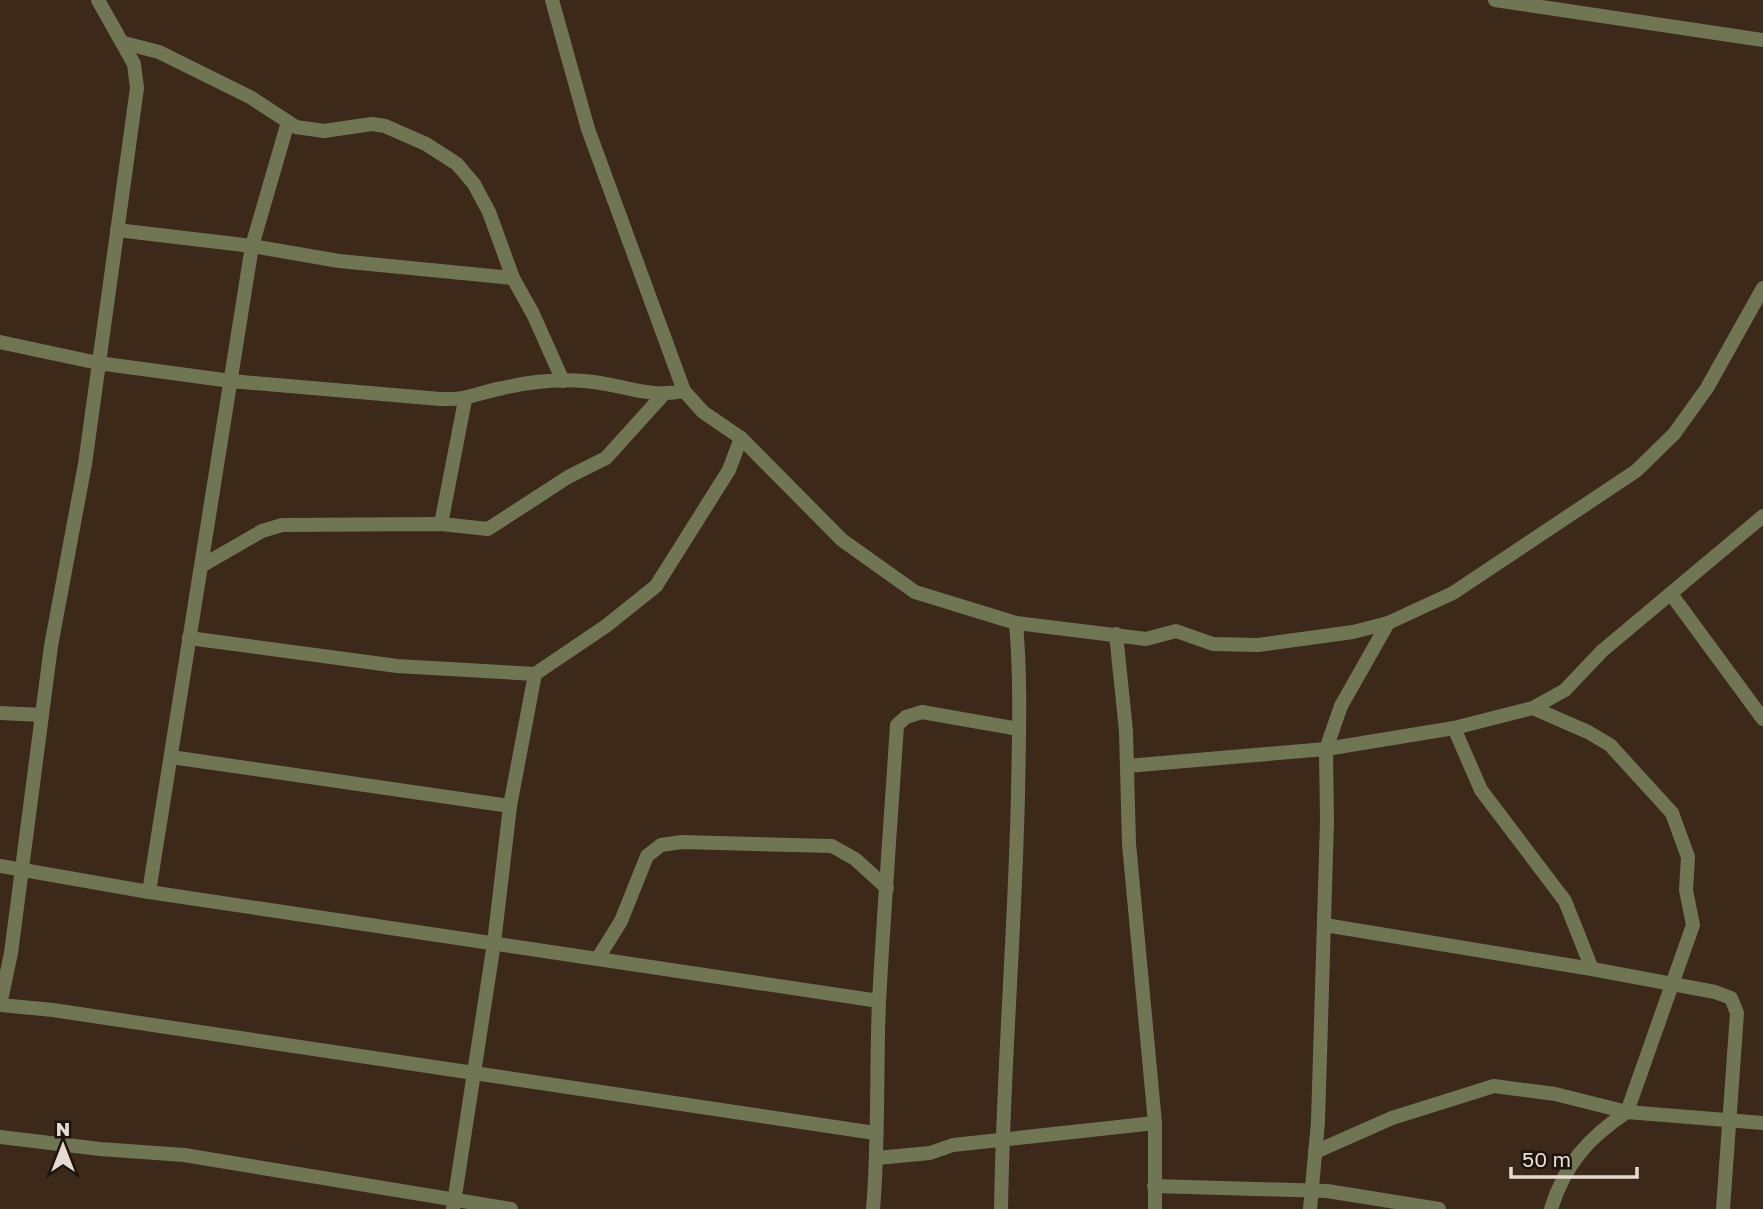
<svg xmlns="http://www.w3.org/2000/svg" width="1763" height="1209" viewBox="0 0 1763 1209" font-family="'Golos Text',sans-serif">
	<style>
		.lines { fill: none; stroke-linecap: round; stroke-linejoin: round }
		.street { stroke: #707654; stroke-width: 14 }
	</style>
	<rect width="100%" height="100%" fill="#3c2919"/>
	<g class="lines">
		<g class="street">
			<polyline points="552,0 588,129 684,391 703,412 741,438 842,540 915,592 1016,623 1146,639 1176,631 1213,644 1258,645 1353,632 1388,623 1453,593 1636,471 1674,434 1707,388 1763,288"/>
			<polyline points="1495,0 1763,40"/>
			<polyline points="124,43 159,52 250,97 296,127 324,131 372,124 385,126 426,144 457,164 474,184 489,212 513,278 533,314 563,381"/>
			<polyline points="117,230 252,246 339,261 513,278"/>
			<path d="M0,342L98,363L231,381L440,399C470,400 476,393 503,388C529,382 557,379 584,381C620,383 647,399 684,391"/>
			<polyline points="441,524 465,400"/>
			<polyline points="203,565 262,531 282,525 441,524 488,529 568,477 606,458 662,396"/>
			<polyline points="1671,594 1763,719"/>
			<polyline points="1116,634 1126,731 1129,844 1155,1123 1155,1209"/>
			<polyline points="189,638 397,666 535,674 606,626 656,586 729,470 741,438"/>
			<path d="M1533,708L1588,732L1610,745L1672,813L1688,857L1686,890L1693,925L1627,1112C1588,1138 1565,1164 1551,1209"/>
			<polyline points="0,713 42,715"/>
			<polyline points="1454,728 1481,790 1565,901 1592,969 1715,992 1731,998 1737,1013 1723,1209"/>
			<polyline points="171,757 510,806"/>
			<polyline points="1127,766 1326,749 1454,728 1533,708 1565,690 1602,651 1763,516"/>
			<polyline points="0,866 149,892 879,1001"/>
			<polyline points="149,892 252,246 288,122"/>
			<polyline points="1325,925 1592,969"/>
			<polyline points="598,958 621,921 647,856 661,845 682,842 832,846 855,859 887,888"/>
			<polyline points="0,1005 11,953 51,646 85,464 137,88 134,64 98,0"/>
			<polyline points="0,1005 53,1010 875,1133"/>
			<polyline points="0,1137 100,1149 184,1155 511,1209"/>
			<polyline points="1315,1152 1392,1118 1494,1086 1555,1094 1627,1112 1763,1123"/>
			<polyline points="877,1158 930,1153 953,1145 1155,1123"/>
			<polyline points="1154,1186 1327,1191 1439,1209"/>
			<polyline points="453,1209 494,943 510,806 535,674"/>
			<path d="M873,1209C879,1140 876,1071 879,1002C884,909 891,817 897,725L906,717L922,712L1019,729"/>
			<path d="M1001,1209C1003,1070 1015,932 1018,794C1019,737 1021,680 1016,623"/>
			<polyline points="1310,1209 1318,1122 1327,821 1326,749 1341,706 1388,623"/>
		</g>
	</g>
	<g transform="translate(63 1146)" stroke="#1d140d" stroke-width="5" paint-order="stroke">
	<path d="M0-5L12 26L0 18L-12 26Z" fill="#e7dad0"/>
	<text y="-10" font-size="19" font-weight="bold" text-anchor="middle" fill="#e7dad0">N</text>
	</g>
	<path d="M1511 1167v10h126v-10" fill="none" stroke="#e7dad0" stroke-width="3.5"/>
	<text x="1522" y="1167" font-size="21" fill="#e7dad0" stroke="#1d140d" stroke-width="5" paint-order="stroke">50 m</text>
</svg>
